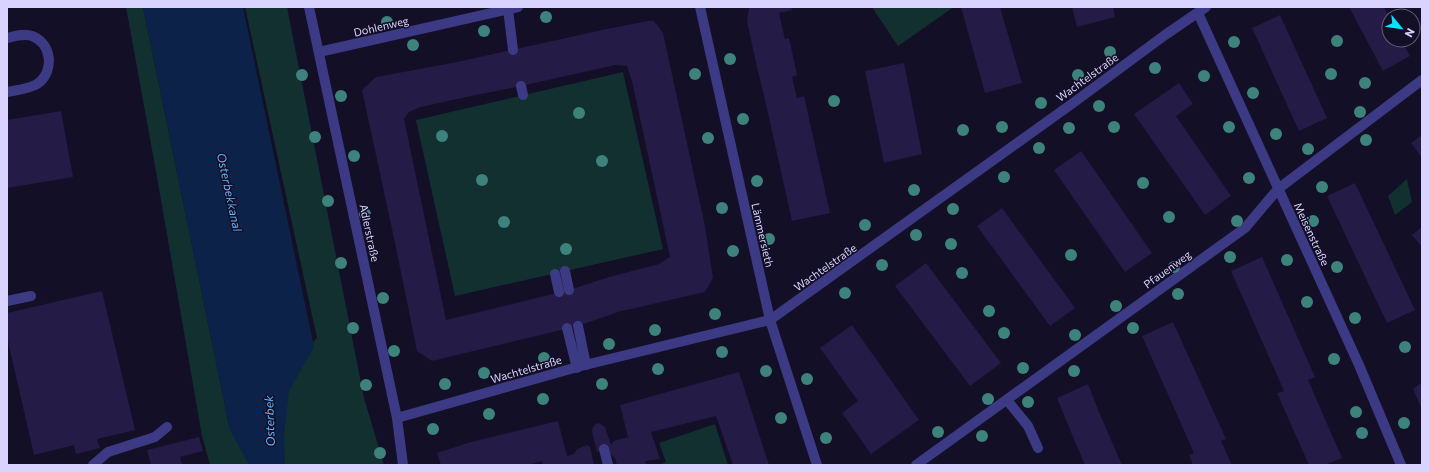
<svg xmlns="http://www.w3.org/2000/svg" width="1429" height="472" font-family="Commissioner,sans-serif">
	<style>
		.green { fill: #12302f }
		.water { fill: #0c2248 }
		.building { fill: #241b47; fill-rule: evenodd }
		.lines { fill: none; stroke-linecap: round; stroke-linejoin: round }
		.service { stroke: #3d3a85; stroke-width: 10 }
		.minor { stroke: #3d3a85; stroke-width: 10 }
		.tree { fill: #3d827b }
		.labels { text-anchor: middle; dominant-baseline: central; stroke-width: 3; stroke-linejoin: round; paint-order: stroke }
		.street-label { font-size: 11px; fill: #d9d4ff; stroke: #130f26 }
		.water-label { font-size: 12px; font-style: italic; fill: #62b6ff; stroke: #130f26 }
	</style>
	<rect width="100%" height="100%" fill="#130f26"/>
	<path class="green" d="M126,7H143L230,430L317,338L245,7H287L364,398L384,465H210L202,436L157,177Z
		M872,7H954L898,46Z
		M623,72L663,249L455,296L416,120Z
		M1407,179L1412,202L1395,215L1388,196Z
		M715,424L728,465H658L666,462L659,443Z"/>
	<path class="water" d="M143,7H243L314,347L289,391L284,435L285,465H249L230,430Z"/>
	<path class="building" d="M753,7H791L792,10L779,13L785,39L789,38L797,75L792,77L797,98L804,96L830,213L792,221L766,104L756,63L747,21L749,8Z
		M961,7H1000L1022,83L985,93Z
		M1072,7H1113L1115,17L1077,27Z
		M1349,7H1384L1389,17V40H1401L1410,56L1383,71Z
		M1280,15L1327,118L1299,131L1252,28Z
		M648,21H654L663,33L705,226L713,278L705,292L618,312L578,326L432,361L417,351L395,243L362,90L376,77L457,62L607,29ZM615,65L627,66L632,81L670,257L659,264L609,277L569,290L446,320L404,119L409,112L421,107L466,97L521,86Z
		M904,63L922,154L884,163L865,71Z
		M1179,83L1193,104L1176,116L1231,196L1205,215L1134,114Z
		M61,111L73,177L7,188V120Z
		M1422,135V158L1411,143Z
		M1081,151L1152,253L1125,272L1054,170Z
		M1355,183L1415,310L1387,323L1327,196Z
		M1002,208L1075,308L1050,326L977,226Z
		M1422,227V247L1412,235Z
		M1262,257L1315,377L1308,380L1342,458L1325,465H1309L1277,393L1284,391L1231,271Z
		M926,263L1001,363L970,386L895,286Z
		M102,291L135,430L97,439L100,448L76,454L74,445L34,455L7,337V313Z
		M1173,322L1226,439L1221,441L1232,465H1193L1189,455L1194,453L1142,336Z
		M852,325L919,420L871,454L842,413L858,401L820,348Z
		M739,372L769,465H733L716,416L651,432L660,459L645,461L646,465H617L615,458L604,449L597,452L592,432L593,427L595,424L599,423L605,427L611,445L614,441L628,437L620,405Z
		M1422,382V410L1413,389Z
		M1088,384L1099,412L1122,465H1085L1078,449L1057,398Z
		M558,421L567,456L574,454L577,449L587,445L590,447L594,465H543L542,461L528,465H441L437,453L471,442Z
		M199,437L203,451L180,457L182,464L179,465H151L147,450Z"/>
	<g class="lines">
		<path class="service" d="M508,9L513,50
			M7,38C15,36 24,33 32,36C52,43 55,72 37,84C29,89 17,90 7,92
			M521,86L523,95
			M565,271L569,290
			M555,274L559,292
			M7,301L31,296
			M578,326L586,365
			M567,328L577,368
			M1007,400L1028,426L1038,448
			M604,449L608,465
			M93,465L108,452L155,437L167,427"/>
		<path class="minor" d="M309,7L397,418L403,465
			M700,7L770,320L817,465
			M1198,13L1359,365L1401,465
			M319,52L518,7
			M397,418L581,366L770,320L1073,103L1165,35L1206,7
			M916,465L1245,228L1278,189L1422,80"/>
	</g>
	<g class="tree">
		<circle cx="546" cy="17" r="6"/>
		<circle cx="387" cy="22" r="6"/>
		<circle cx="484" cy="31" r="6"/>
		<circle cx="1337" cy="41" r="6"/>
		<circle cx="1234" cy="42" r="6"/>
		<circle cx="413" cy="45" r="6"/>
		<circle cx="1110" cy="52" r="6"/>
		<circle cx="730" cy="59" r="6"/>
		<circle cx="1155" cy="68" r="6"/>
		<circle cx="695" cy="74" r="6"/>
		<circle cx="1331" cy="74" r="6"/>
		<circle cx="302" cy="75" r="6"/>
		<circle cx="1078" cy="75" r="6"/>
		<circle cx="1204" cy="76" r="6"/>
		<circle cx="1365" cy="83" r="6"/>
		<circle cx="1253" cy="93" r="6"/>
		<circle cx="341" cy="96" r="6"/>
		<circle cx="834" cy="101" r="6"/>
		<circle cx="1041" cy="103" r="6"/>
		<circle cx="1099" cy="106" r="6"/>
		<circle cx="1360" cy="112" r="6"/>
		<circle cx="579" cy="113" r="6"/>
		<circle cx="743" cy="119" r="6"/>
		<circle cx="1002" cy="127" r="6"/>
		<circle cx="1114" cy="127" r="6"/>
		<circle cx="1229" cy="127" r="6"/>
		<circle cx="1069" cy="128" r="6"/>
		<circle cx="963" cy="130" r="6"/>
		<circle cx="1276" cy="134" r="6"/>
		<circle cx="442" cy="136" r="6"/>
		<circle cx="315" cy="137" r="6"/>
		<circle cx="708" cy="138" r="6"/>
		<circle cx="1366" cy="140" r="6"/>
		<circle cx="1039" cy="148" r="6"/>
		<circle cx="1308" cy="149" r="6"/>
		<circle cx="354" cy="156" r="6"/>
		<circle cx="602" cy="161" r="6"/>
		<circle cx="1004" cy="177" r="6"/>
		<circle cx="1249" cy="178" r="6"/>
		<circle cx="482" cy="180" r="6"/>
		<circle cx="757" cy="181" r="6"/>
		<circle cx="1143" cy="183" r="6"/>
		<circle cx="1322" cy="187" r="6"/>
		<circle cx="914" cy="190" r="6"/>
		<circle cx="328" cy="201" r="6"/>
		<circle cx="722" cy="208" r="6"/>
		<circle cx="953" cy="209" r="6"/>
		<circle cx="365" cy="214" r="6"/>
		<circle cx="1169" cy="217" r="6"/>
		<circle cx="1237" cy="221" r="6"/>
		<circle cx="1313" cy="221" r="6"/>
		<circle cx="504" cy="222" r="6"/>
		<circle cx="865" cy="225" r="6"/>
		<circle cx="916" cy="235" r="6"/>
		<circle cx="769" cy="239" r="6"/>
		<circle cx="951" cy="244" r="6"/>
		<circle cx="566" cy="249" r="6"/>
		<circle cx="733" cy="251" r="6"/>
		<circle cx="1071" cy="255" r="6"/>
		<circle cx="1230" cy="257" r="6"/>
		<circle cx="1287" cy="260" r="6"/>
		<circle cx="341" cy="263" r="6"/>
		<circle cx="882" cy="265" r="6"/>
		<circle cx="1174" cy="267" r="6"/>
		<circle cx="1337" cy="267" r="6"/>
		<circle cx="962" cy="273" r="6"/>
		<circle cx="845" cy="293" r="6"/>
		<circle cx="1178" cy="294" r="6"/>
		<circle cx="383" cy="298" r="6"/>
		<circle cx="1307" cy="302" r="6"/>
		<circle cx="1116" cy="306" r="6"/>
		<circle cx="989" cy="311" r="6"/>
		<circle cx="715" cy="314" r="6"/>
		<circle cx="1355" cy="318" r="6"/>
		<circle cx="353" cy="328" r="6"/>
		<circle cx="1133" cy="328" r="6"/>
		<circle cx="655" cy="330" r="6"/>
		<circle cx="1004" cy="333" r="6"/>
		<circle cx="1075" cy="335" r="6"/>
		<circle cx="609" cy="344" r="6"/>
		<circle cx="1405" cy="347" r="6"/>
		<circle cx="394" cy="351" r="6"/>
		<circle cx="722" cy="352" r="6"/>
		<circle cx="544" cy="358" r="6"/>
		<circle cx="1334" cy="359" r="6"/>
		<circle cx="1023" cy="368" r="6"/>
		<circle cx="658" cy="369" r="6"/>
		<circle cx="766" cy="371" r="6"/>
		<circle cx="1074" cy="371" r="6"/>
		<circle cx="484" cy="373" r="6"/>
		<circle cx="807" cy="379" r="6"/>
		<circle cx="445" cy="384" r="6"/>
		<circle cx="602" cy="384" r="6"/>
		<circle cx="366" cy="385" r="6"/>
		<circle cx="543" cy="399" r="6"/>
		<circle cx="988" cy="399" r="6"/>
		<circle cx="1028" cy="402" r="6"/>
		<circle cx="1356" cy="412" r="6"/>
		<circle cx="489" cy="414" r="6"/>
		<circle cx="781" cy="418" r="6"/>
		<circle cx="1404" cy="423" r="6"/>
		<circle cx="433" cy="429" r="6"/>
		<circle cx="938" cy="432" r="6"/>
		<circle cx="1362" cy="433" r="6"/>
		<circle cx="982" cy="436" r="6"/>
		<circle cx="826" cy="438" r="6"/>
		<circle cx="380" cy="453" r="6"/>
	</g>
	<g class="labels">
		<g class="street-label">
			<text transform="translate(381 26) rotate(-13)">Dohlenweg</text>
			<text transform="translate(1087 77) rotate(-36)">Wachtelstraße</text>
			<text transform="translate(370 233) rotate(78)">Adlerstraße</text>
			<text transform="translate(1312 234) rotate(65)">Meisenstraße</text>
			<text transform="translate(763 235) rotate(77)">Lämmersieth</text>
			<text transform="translate(825 267) rotate(-35)">Wachtelstraße</text>
			<text transform="translate(1167 269) rotate(-36)">Pfauenweg</text>
			<text transform="translate(526 369) rotate(-16)">Wachtelstraße</text>
		</g>
		<g class="water-label">
			<text transform="translate(230 192) rotate(78)">Osterbekkanal</text>
			<text transform="translate(269 421) rotate(-92)">Osterbek</text>
		</g>
	</g>
	<rect width="1429" height="472" fill="none" stroke="#d9d4ff" stroke-width="16"/>
	<g transform="translate(1401 28) rotate(119)"><circle r="19" fill="#130f26" stroke="#625e7d"/>
	<path d="M0-3L7 15L0 10L-7 15Z" fill="#00e5ff"/>
	<text y="-6" font-size="11" font-weight="bold" text-anchor="middle" fill="#d9d4ff">N</text>
	</g>
</svg>
